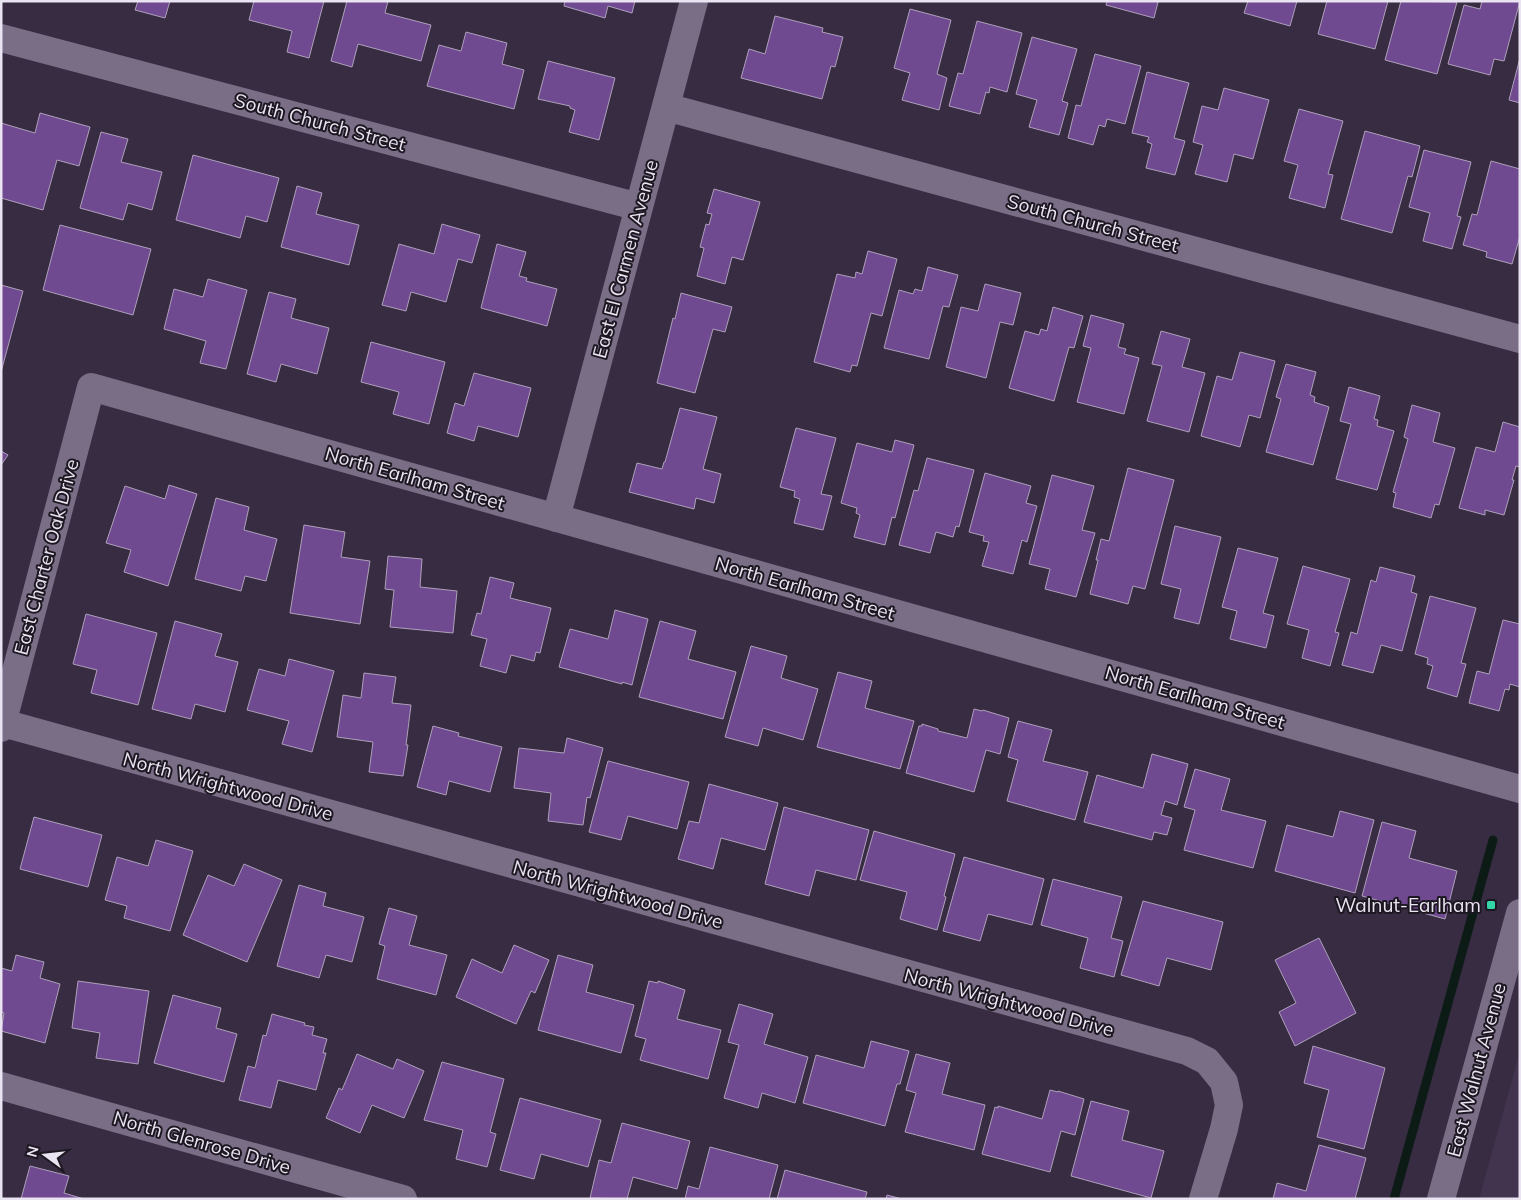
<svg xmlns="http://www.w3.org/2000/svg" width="1521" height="1200" font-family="Mulish,sans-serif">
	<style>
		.built { fill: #42344f }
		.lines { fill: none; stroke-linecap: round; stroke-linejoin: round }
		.stream { stroke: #0d1b16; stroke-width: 9 }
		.building { fill: #704a90; stroke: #aea0bb }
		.minor { stroke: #7a6e87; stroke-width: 28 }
		.poi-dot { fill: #33d4a8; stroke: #1c1721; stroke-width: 2 }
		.labels { text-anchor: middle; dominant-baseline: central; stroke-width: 4; stroke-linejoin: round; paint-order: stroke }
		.street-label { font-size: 19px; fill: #eae3f1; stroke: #1c1721 }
		.poi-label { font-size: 19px; fill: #eae3f1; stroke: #1c1721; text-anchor: end }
	</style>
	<rect width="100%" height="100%" fill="#372c42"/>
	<path class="built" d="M1520,1051V1199H1479Z"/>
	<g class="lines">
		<path class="stream" d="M1394,1199L1493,840"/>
	</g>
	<path class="building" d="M138,1H170L165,18L135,10Z
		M254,1H324L309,58L287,52L292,31L249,20Z
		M347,1H388L385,13L431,25L421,61L358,44L352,67L331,61Z
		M565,1H635L632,13L608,6L605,18L564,6Z
		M1107,1H1160L1158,2L1154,18L1106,5Z
		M1248,1H1297L1290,26L1244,13Z
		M1327,1H1388L1375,49L1318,34Z
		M1401,1L1457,2L1437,74L1385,60Z
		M1482,1H1520L1504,61L1494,59L1490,75L1448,64L1464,5L1480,9Z
		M910,9L951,20L937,74L947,78L939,110L902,100L910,73L894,68Z
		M775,16L823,28L822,32L843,37L835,67L831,66L822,99L741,78L749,49L765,54Z
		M977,21L1022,33L1007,92L990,87L989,93L986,92L980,114L949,106L958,73L963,74Z
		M466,32L507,43L502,64L524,70L514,109L427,86L439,45L461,51Z
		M1032,37L1077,49L1062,101L1068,103L1059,135L1029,127L1037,100L1016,94Z
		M1095,54L1141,66L1125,124L1107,119L1105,127L1099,125L1093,145L1068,138L1076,105L1081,106Z
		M1520,58V103L1509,100Z
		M548,61L615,78L599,140L569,132L575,110L570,108V106L538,99Z
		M1147,72L1189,83L1174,138L1185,141L1175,175L1146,168L1152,144L1147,142L1149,137L1132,133Z
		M1224,88L1269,100L1253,159L1234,154L1227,182L1195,174L1203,145L1193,142L1202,106L1218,110Z
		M1299,109L1343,121L1328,174L1333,175L1325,208L1289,198L1298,165L1284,161Z
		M40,113L90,127L79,166L57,160L43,210L1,198V123L35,133Z
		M1365,131L1420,146L1412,177L1408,176L1392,233L1341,219Z
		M101,132L128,139L121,162L162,172L152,210L128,203L123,220L80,208Z
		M1424,150L1471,162L1457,216L1461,217L1452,249L1423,241L1430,213L1409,207Z
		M193,155L279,178L267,222L246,216L240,238L176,220Z
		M1491,161L1520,169V236L1512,264L1486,257L1487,252L1463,245L1472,214L1477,215Z
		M297,186L322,193L316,214L359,225L349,265L281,247Z
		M714,189L760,202L743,260L732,257L725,284L697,276L704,248L700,247L706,224L709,225L712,214L707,213Z
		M442,224L480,235L472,263L458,259L446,302L411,292L406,311L382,305L399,244L434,254Z
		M60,225L151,249L133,315L43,290Z
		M497,244L526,252L519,276L527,278L526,281L557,289L547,326L481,308Z
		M868,251L897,259L882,316L871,313L857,366L852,365L850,372L814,362L837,274L855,278L856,272L862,274Z
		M928,267L958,275L949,307L943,306L929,359L884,348L899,290L913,294L915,289L922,291Z
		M208,279L247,290L226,369L200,363L206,341L164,329L174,289L203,297Z
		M985,284L1021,293L1013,325L1000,322L986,378L946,367L961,307L978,311Z
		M1,285L23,291L1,372Z
		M269,292L296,299L291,318L329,328L317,374L281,364L276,382L247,374Z
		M681,293L732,307L725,332L713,329L695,393L657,383L673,318L675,319Z
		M1053,307L1083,316L1074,348L1069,347L1054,401L1009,388L1025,331L1039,335L1041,329L1047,331Z
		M1091,315L1124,324L1118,347L1126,349L1124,354L1139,358L1124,414L1077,402L1091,348L1083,346Z
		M1161,331L1190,339L1182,367L1205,373L1189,432L1147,421L1162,366L1152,364Z
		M371,342L445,362L429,424L393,414L399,392L361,382Z
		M1240,352L1275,361L1260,418L1249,415L1240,447L1201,436L1217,376L1232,380Z
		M1286,364L1316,372L1310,395L1315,397L1314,402L1329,407L1313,465L1266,452L1281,399L1276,397Z
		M474,373L531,388L518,437L478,426L474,441L447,433L455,403L464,406Z
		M1349,387L1380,396L1374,419L1378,420L1377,426L1394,431L1377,490L1336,479L1351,424L1340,421Z
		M1412,405L1440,413L1433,442L1455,448L1439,505L1435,504L1431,518L1393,507L1396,493L1393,492L1408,439L1404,437Z
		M680,408L717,417L703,469L721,474L714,503L696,498L694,509L629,492L637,463L662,469L664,462H665Z
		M1503,422L1520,427V467L1516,466L1512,480H1514L1504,515L1485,510V515L1459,508L1476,447L1495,452Z
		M796,428L836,438L821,494L832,496L823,530L794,523L800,499L794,497L795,491L780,487Z
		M895,440L914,445L895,518L892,517L885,545L854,537L860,515L856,513L857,508L841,503L857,443L892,452Z
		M1,451L8,455L1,465Z
		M927,458L974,470L959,527L956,526L953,537L936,532L930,553L899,545L914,490L918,491Z
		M1128,468L1174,480L1145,589L1133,586L1128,604L1090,594L1098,560H1096L1101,539L1109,541Z
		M985,473L1031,486L1026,503L1037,506L1027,542L1022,540L1013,574L982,566L989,542L983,541L984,536L969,532Z
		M1052,475L1094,486L1082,530L1095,533L1076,597L1045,589L1050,569L1029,564Z
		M169,485L197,494L168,586L124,572L131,550L106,543L125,486L165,499Z
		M216,498L249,507L244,530L277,539L266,581L245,576L241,591L195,579Z
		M304,525L345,532L341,557L370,561L360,624L290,613Z
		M1175,526L1221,537L1199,624L1174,618L1181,589L1161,584Z
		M1238,548L1278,558L1263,613L1274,616L1266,648L1230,639L1237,611L1222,607Z
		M388,556L422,559L420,587L457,591L453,633L390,627L394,590L385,589Z
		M1303,566L1350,579L1335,632L1339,633L1330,666L1302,658L1309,630L1287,624Z
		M1380,567L1415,576L1411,592L1417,594L1402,651L1381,645L1373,673L1342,665L1351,632L1357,634L1371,580L1376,582Z
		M490,577L514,583L510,598L551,608L540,653L536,652L534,661L511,655L506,673L480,666L487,639L471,635L477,613L481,614Z
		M1430,596L1476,608L1461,663L1466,664L1457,697L1427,688L1433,666L1427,664L1428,658L1415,654Z
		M615,610L648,619L632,685L622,682V684L559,667L570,629L608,639Z
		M86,614L157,633L138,705L91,693L97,670L73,664Z
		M1503,620L1520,624V687L1510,684L1509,690L1505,689L1499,711L1469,703L1477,671L1489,674Z
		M175,621L222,634L215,656L238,662L225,712L195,704L191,719L152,709Z
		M660,621L696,631L688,659L736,672L723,719L639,697Z
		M751,646L787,656L781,678L818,689L803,740L763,728L758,746L725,737Z
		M289,659L334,671L312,752L282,744L289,721L247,710L259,669L285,676Z
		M838,672L872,681L865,708L914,721L900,769L817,747Z
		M364,673L396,677L392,703L411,705L406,745H408L403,776L369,772L373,742L337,737L343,695L361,698Z
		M974,709L982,711L983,710L1009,718L1000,754L986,750L974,792L906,773L919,726H922V724L938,729V731L967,738Z
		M1018,721L1052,730L1043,761L1088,772L1075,820L1007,801L1018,760L1008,757Z
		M433,726L459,733L458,736L502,747L490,792L449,781L446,795L417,787Z
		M567,738L603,748L590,798L587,797L583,825L548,821L551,793L514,788L519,748L564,753Z
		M1152,754L1188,764L1177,805L1165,801L1161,815L1172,818L1167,835L1154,832L1152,840L1084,822L1097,775L1143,788Z
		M608,761L689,782L677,829L628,816L621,840L589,832Z
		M1195,769L1230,779L1221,810L1266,821L1253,868L1184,850L1195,810L1184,807Z
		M709,784L778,803L765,850L721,838L713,869L678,859L689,821L699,823Z
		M784,807L869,830L856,880L816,870L809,896L765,884Z
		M1340,811L1374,820L1355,893L1275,871L1287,825L1333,837Z
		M34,817L102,835L88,887L20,869Z
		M1382,822L1416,831L1409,858L1457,871L1445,919L1362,896Z
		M874,831L955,854L944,896L946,897L937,930L900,919L907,892L860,880Z
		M156,840L193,851L170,931L124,918L127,906L105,900L117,857L148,866Z
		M964,857L1044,879L1032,925L988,914L980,941L943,931Z
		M244,864L282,880L247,962L183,935L208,875L234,886Z
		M1053,879L1122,897L1111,938L1123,941L1114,977L1080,968L1088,938L1041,925Z
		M299,885L326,893L323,906L364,917L352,962L326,955L319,978L277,966Z
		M1143,901L1223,922L1211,970L1167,958L1159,986L1121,975Z
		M389,908L417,916L409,945L447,955L436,995L377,979L385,946L379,944Z
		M1319,938L1356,1013L1295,1046L1279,1012L1296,1003L1275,960Z
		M514,945L549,960L535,993L531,991L516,1024L456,997L472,959L502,973Z
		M16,955L44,962L40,978L60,984L45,1043L1,1031L4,1013L1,1012V968L12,971Z
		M558,955L593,965L586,992L634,1005L621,1053L538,1030Z
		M78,981L149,991L138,1064L96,1058L100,1033L72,1028Z
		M649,981L658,983V981L685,990L677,1019L721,1030L708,1079L640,1060L646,1039L635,1036Z
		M173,995L221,1008L216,1028L237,1034L224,1082L154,1063Z
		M739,1004L773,1014L764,1044L808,1057L795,1103L762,1093L758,1108L724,1098L739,1045L728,1042Z
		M272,1014L305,1023L304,1025L314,1027L312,1035L327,1039L323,1053H326L316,1090L278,1080L271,1108L239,1100L248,1066L255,1068L263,1035L266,1036Z
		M871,1041L909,1051L900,1084H897L885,1126L803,1103L816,1055L864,1068Z
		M1313,1046L1385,1068L1364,1149L1317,1137L1329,1090L1304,1083Z
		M357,1054L393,1069L397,1059L424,1071L404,1118L372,1105L360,1133L326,1118L339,1088L342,1090Z
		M916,1054L950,1063L942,1094L985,1105L974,1150L905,1132L916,1093L906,1090Z
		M442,1062L504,1079L490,1132L496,1134L487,1167L456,1159L463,1130L424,1120Z
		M1050,1090L1058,1092V1091L1084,1099L1075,1135L1061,1131L1050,1172L982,1154L995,1107L998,1108V1106L1042,1119Z
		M520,1098L601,1120L588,1167L541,1154L534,1179L500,1170Z
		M1091,1101L1129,1111L1122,1140L1164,1151L1151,1198L1071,1176Z
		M622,1123L690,1141L677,1189L633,1177L627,1199L590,1198L599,1160L611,1163Z
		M1319,1145L1366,1158L1355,1199H1273L1277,1183L1306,1191Z
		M710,1147L778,1165L769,1199H685L688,1186L699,1189Z
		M30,1166L69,1176L64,1193L84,1199H21Z
		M785,1170L867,1192L865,1199H777Z
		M887,1195L902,1199H886Z"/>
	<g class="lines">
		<path class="minor" d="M1,38L639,207
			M666,107L1520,339
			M556,518L694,1
			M3,723L1187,1051L1207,1061L1224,1082L1229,1105L1224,1129L1203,1199
			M1,728L91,387L1520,789
			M1,1086L403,1199
			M1441,1199L1520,913"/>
	</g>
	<rect class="poi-dot" x="1486" y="900" width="10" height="10" rx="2.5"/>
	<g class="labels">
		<g class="street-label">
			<text transform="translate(320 122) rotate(15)">South Church Street</text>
			<text transform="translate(1093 223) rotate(15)">South Church Street</text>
			<text transform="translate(625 259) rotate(-75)">East El Carmen Avenue</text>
			<text transform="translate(415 478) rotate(16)">North Earlham Street</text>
			<text transform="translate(46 557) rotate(-75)">East Charter Oak Drive</text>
			<text transform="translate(805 588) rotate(16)">North Earlham Street</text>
			<text transform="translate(1195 697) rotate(16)">North Earlham Street</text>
			<text transform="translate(228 786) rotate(15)">North Wrightwood Drive</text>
			<text transform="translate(618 894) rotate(15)">North Wrightwood Drive</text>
			<text transform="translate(1009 1002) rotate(15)">North Wrightwood Drive</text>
			<text transform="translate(1476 1070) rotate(-75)">East Walnut Avenue</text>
			<text transform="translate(202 1142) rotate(16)">North Glenrose Drive</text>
		</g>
		<g class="poi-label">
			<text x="1481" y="905">Walnut-Earlham</text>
		</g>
	</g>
	<rect width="1521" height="1200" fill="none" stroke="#eae3f1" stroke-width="5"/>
	<g transform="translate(45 1155) rotate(285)" stroke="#1c1721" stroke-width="4" paint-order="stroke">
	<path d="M0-4L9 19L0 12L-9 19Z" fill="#eae3f1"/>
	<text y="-8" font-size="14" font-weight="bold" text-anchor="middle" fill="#eae3f1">N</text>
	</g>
</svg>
